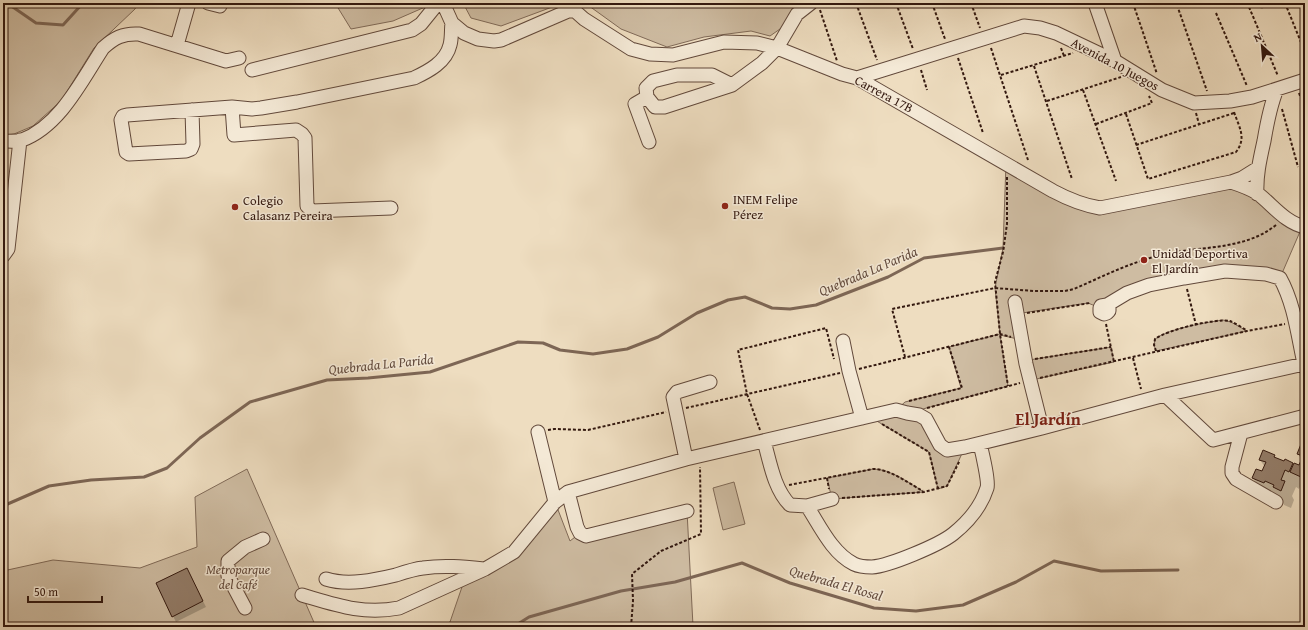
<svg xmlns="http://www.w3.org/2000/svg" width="1308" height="630" font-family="'Gentium Book Plus',serif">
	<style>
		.green { fill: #cebca2; stroke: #806a58 }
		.shadow { fill: #0003 }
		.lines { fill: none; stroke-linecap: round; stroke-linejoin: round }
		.stream { stroke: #7d6655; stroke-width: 3 }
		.building { fill: #947e6b; stroke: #33180f }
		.minor-casing { stroke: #62493b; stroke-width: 15 }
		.path { stroke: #33180f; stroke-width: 2; stroke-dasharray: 3 2; stroke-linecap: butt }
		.minor { stroke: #f4e9d6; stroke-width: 13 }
		.poi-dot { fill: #8f2418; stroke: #f4e9d6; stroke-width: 1.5 }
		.labels { text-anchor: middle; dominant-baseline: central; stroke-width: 3; stroke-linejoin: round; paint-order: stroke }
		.street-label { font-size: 13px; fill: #33180f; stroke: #f4e9d6 }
		.poi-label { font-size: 13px; fill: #33180f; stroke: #f4e9d6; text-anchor: start }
		.park-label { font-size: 13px; font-style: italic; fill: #62493b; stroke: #f4e9d6 }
		.water-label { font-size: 14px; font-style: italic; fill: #644c3e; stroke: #f4e9d6 }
		.district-label { font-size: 17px; font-weight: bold; fill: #7a1f14; stroke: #f4e9d6 }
	</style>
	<rect width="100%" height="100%" fill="#eeddc0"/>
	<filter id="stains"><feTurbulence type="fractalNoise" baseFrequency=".005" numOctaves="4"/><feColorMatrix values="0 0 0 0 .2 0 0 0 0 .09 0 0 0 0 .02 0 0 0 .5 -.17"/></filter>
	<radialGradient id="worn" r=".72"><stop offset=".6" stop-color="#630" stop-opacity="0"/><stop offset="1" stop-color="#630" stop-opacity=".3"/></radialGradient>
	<path class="green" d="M3,3H138L135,9L94,48L61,101L33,126L14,134L3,135Z
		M335,3H432V4L393,21L351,29Z
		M463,3H563L501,26L471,18Z
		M585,3H817L770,36L751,31L704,37L667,47L621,29Z
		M1240,3H1278L1262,8Z
		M1006,163L1085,206L1231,182L1302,227L1280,278L1266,274L1184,278L1100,308L1088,303L1022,313V340L1000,335L1008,386L908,413L919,415L940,445L965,447L947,486L938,489L929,452L870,417L896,410L905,402L961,388L949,347L1000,334L995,288L1003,248Z
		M1223,320L1231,322L1247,331L1156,351L1154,345L1155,339C1170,328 1204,323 1223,320Z
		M1111,347L1114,362L1032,380L1029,360Z
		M247,469L316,627H3V571L53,560L140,568L197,547L195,497Z
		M873,469C891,469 909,483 924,492L832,499L827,478Z
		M734,482L745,524L723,530L713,488Z
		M555,502L570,541L580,533L687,511L693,626L644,627H436L450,622L463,584L510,554Z"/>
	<path class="shadow" d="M1305,447V491L1301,490L1300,487L1299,489L1296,487L1292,496L1294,500L1291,508L1284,505L1282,501L1275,498L1263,496L1253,478L1262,473L1265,467L1260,460L1274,456L1276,459L1292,464L1294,466H1300L1302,460L1298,454Z
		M190,575L206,607L176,622L173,616Z"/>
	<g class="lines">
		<path class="stream" d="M7,3L36,23L63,25L83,3
			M3,506L49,486L91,480L144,477L167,468L200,438L250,402L327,380L368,378L430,372L518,342L543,343L560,350L593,354L627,349L658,337L697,313L728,300L745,297L772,308L790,309L816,305L888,277L924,258L1003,248
			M513,627L529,617L621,591L675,582L742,563L790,583L874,608L916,611L963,605L1016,582L1054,561L1101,571L1178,570"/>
	</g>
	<path class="building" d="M1301,444L1305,446V476L1302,475L1301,477L1290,472L1294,463L1299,465L1303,456L1297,454Z
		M1263,450L1275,455L1274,457L1284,461L1285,459L1293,463L1289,472L1285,470L1281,480L1285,481L1281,491L1273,487L1274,485L1265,481L1264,483L1252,478L1256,469L1262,471L1266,462L1259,460Z
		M187,568L203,601L172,617L156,583Z"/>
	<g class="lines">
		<defs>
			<path id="minor" d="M208,3L220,6
				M443,3L452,23L464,33L478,39L494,41L501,40L568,11H575L584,19L631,49L650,54L673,55L724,42L757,43L777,48L842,74L857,78L1053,191C1068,199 1082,205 1100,208L1231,182C1240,185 1249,188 1257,193C1273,205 1284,222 1305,227
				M1096,6L1115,61
				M177,45L189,3
				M252,70L412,30L421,24L438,3
				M857,78L1024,26L1040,28L1056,33L1115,61L1162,90L1194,103L1230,101L1252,97L1305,80
				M732,85L712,75H677L653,81L646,88L647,97L655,107H664L732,85L762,63L777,48L797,14L811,3
				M647,97L635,104L649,142
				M232,107L234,135L296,130L302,134L305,138L307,206L312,211L391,208
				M192,110L193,144L191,149L186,151L129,154L126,152L121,120L123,116L127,115L232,107L252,109L261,108L297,102L414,78C429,71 446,62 450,45C452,38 451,30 452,23
				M3,141C9,141 16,142 22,140C60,126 82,80 103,48C114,38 123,33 139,34L226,61L239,58
				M1231,182L1242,178L1258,168
				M1257,194C1256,176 1260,159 1264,141C1267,123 1270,106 1277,89
				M3,256L8,249L20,140
				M1015,302L1026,364L1042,428
				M1107,305L1109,307V311L1107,313L1104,314L1100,312V308L1101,306L1107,305L1127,293L1149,285L1184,278L1225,271L1266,274L1280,278C1295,305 1298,338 1305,368
				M843,341L849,371L862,418
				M1165,395L1304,364
				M538,432L555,502
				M1241,433L1232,467V473L1236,479L1276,502
				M764,441C770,462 774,489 790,505L807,506L832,499
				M686,459L673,397L677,392L710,382
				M568,492L577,527L580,533L586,536L687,511
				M807,506C820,526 832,553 854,564C858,566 867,567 872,567C889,566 939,545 953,534C968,522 981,507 987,488C989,482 982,452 980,444
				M326,579C348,586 375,580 396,575C405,572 414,569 423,568C444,565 464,567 485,569
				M302,595C336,605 363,615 399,608L485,569L514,552L555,502L568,492L686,459L896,410L907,413L919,415L926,419L940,445L947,450L965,447L1042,428L1165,395L1213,440L1305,416
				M245,608L228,576V561L245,547L263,539"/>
		</defs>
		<use href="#minor" class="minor-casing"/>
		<path class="path" d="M856,3L877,60
			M896,3L913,49
			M932,3L945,39
			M971,3L980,28
			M1133,3L1157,74
			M1285,3L1305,52
			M1177,5L1207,91
			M1249,7L1278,76
			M820,10L837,61
			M1216,13L1247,86
			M991,48L1028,160
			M1061,48L1064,56
			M958,58L983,133
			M1034,66L1072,179
			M921,70L927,90
			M1001,75L1073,53
			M1083,90L1116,181
			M1299,93L1305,109
			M1047,101L1121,77
			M1282,109L1298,167
			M1196,113L1199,124
			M1126,114L1148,179L1236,152C1247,138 1239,127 1234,112
			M1096,124L1152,103L1149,96
			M1136,145L1234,113
			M1007,177V224L1003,252L995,282L1000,334L1008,386
			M1187,289L1196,325
			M1027,313L1090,303
			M1106,324L1114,362
			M1156,351L1154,345L1155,339C1167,330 1215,318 1230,321C1235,323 1241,327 1246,330
			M905,357L892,309L995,288L1034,291H1065L1074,289C1106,275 1137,259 1171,253C1207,246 1246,249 1276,225
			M1133,358L1141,389
			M1035,359L1111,347
			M859,369L1000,334L1011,337
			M1040,378L1247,331L1285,324
			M909,401L962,388L949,347
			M686,408L840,373
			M927,408L1020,383
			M882,424L929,452L938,489
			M548,430L554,429L588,430L666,412
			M760,430L747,394L738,350L826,328L834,359
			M827,478L829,489
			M789,485L873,469C890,469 908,483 923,491
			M842,498L924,492L947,486L960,460
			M631,627L633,601L632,574L661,551L701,534L700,467"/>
		<use href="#minor" class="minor"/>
	</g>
	<g class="poi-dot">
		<circle cx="725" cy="206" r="4"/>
		<circle cx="235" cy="207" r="4"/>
		<circle cx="1144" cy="260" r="4"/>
	</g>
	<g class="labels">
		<g class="street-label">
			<text transform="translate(1115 64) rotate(28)">Avenida 10 Juegos</text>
			<text transform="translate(884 94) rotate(28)">Carrera 17B</text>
		</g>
		<g class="poi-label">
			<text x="733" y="199">INEM Felipe<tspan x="733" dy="15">Pérez</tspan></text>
			<text x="243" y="200">Colegio<tspan x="243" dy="15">Calasanz Pereira</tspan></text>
			<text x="1152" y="253">Unidad Deportiva<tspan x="1152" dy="15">El Jardín</tspan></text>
		</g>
		<g class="park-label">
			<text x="238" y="569">Metroparque<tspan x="238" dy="15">del Café</tspan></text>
		</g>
		<g class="water-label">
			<text transform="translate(868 271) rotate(-23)">Quebrada La Parida</text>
			<text transform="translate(381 364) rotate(-6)">Quebrada La Parida</text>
			<text transform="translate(836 583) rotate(16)">Quebrada El Rosal</text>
		</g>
		<g class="district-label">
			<text x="1048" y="418">El Jardín</text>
		</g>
	</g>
	<rect width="1308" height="630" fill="none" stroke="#eeddc0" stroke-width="16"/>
	<rect x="4" y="4" width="1300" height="622" fill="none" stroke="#33180f" stroke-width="2"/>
	<rect x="8" y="8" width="1292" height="614" fill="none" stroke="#33180f"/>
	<g transform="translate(1262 46) rotate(334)" stroke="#f4e9d6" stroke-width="3" paint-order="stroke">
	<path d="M0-3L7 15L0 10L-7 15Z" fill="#33180f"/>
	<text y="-6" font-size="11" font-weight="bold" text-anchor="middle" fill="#33180f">N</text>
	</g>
	<path d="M28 596v6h74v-6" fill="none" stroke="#33180f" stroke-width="2"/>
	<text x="34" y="596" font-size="12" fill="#33180f" stroke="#f4e9d6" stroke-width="3" paint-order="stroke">50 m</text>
	<rect width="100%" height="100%" filter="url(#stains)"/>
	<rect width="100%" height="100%" fill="url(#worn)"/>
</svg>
